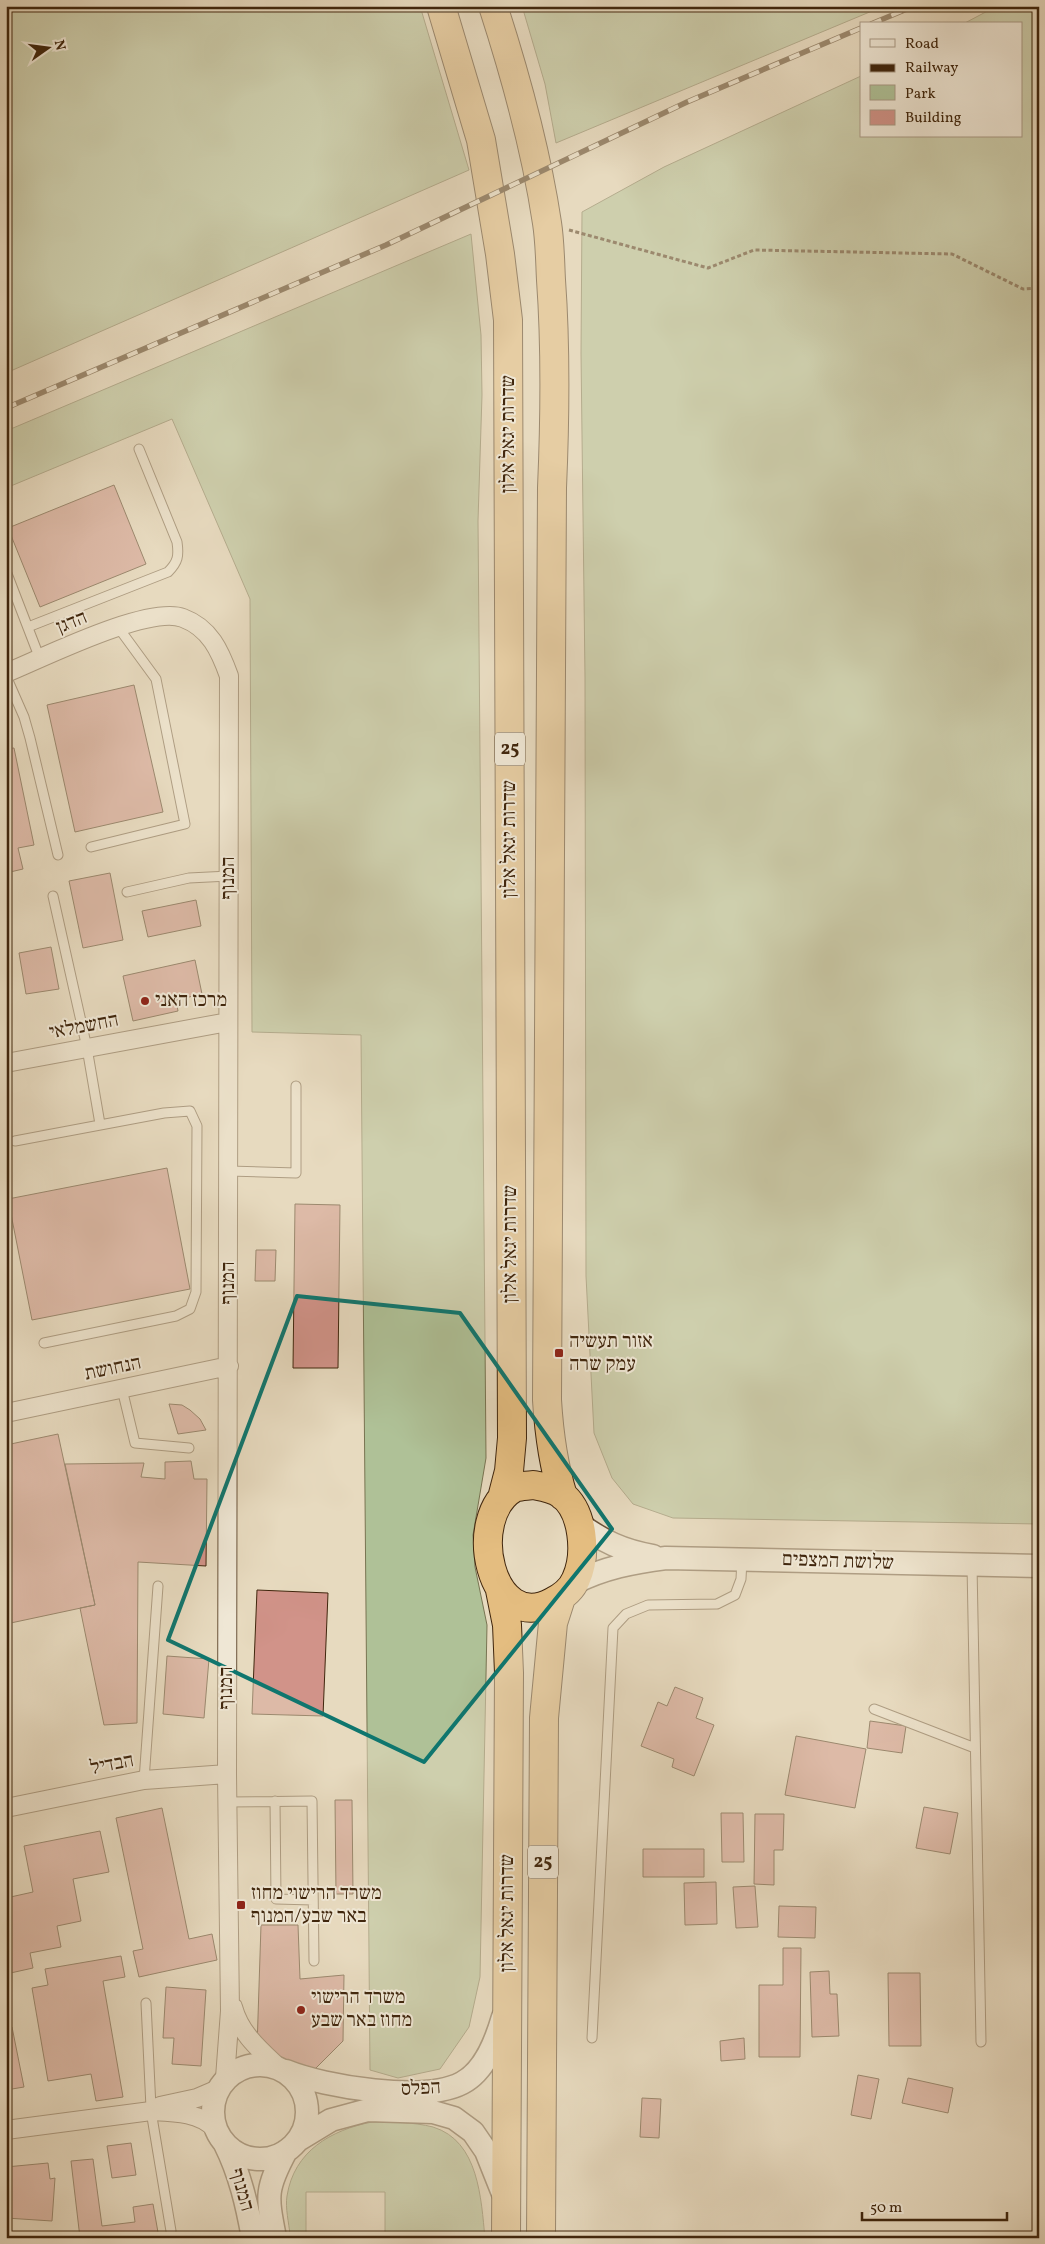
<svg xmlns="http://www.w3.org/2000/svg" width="1045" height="2244" font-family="Vollkorn,'Frank Ruhl Libre',serif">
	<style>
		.green { fill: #afc197; stroke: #787452 }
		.building { fill: #d19389; stroke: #40260d }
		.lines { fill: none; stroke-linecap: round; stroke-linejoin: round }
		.service-casing { stroke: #6a533a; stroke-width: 11 }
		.minor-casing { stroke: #6a533a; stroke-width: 20 }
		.tertiary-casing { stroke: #6a533a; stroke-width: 25 }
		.trunk-casing { stroke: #40260d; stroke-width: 30 }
		.path { stroke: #40260d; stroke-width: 3; stroke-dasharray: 4 2.5; stroke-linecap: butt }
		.service { stroke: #efe7d5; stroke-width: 9 }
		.minor { stroke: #efe7d5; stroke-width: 18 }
		.tertiary { stroke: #efe7d5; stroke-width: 22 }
		.trunk { stroke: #e4bd80; stroke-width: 28 }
		.rail-casing { stroke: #40260d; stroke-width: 5.5 }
		.rail { stroke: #efe7d5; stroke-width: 4; stroke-dasharray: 11; stroke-linecap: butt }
		.marked { fill: none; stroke: #0f766e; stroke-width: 4; stroke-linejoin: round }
		.poi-dot { fill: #8f2418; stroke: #efe7d5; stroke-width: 2 }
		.labels { text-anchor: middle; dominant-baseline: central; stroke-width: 4; stroke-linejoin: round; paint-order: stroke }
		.shield { fill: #efe7d5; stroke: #746049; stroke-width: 1 }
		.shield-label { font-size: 19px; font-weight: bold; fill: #40260d }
		.street-label { font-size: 20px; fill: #40260d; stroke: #efe7d5 }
		.poi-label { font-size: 20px; fill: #40260d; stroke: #efe7d5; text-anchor: start }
	</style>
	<rect width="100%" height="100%" fill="#e7dabf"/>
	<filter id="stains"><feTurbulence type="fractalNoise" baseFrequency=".004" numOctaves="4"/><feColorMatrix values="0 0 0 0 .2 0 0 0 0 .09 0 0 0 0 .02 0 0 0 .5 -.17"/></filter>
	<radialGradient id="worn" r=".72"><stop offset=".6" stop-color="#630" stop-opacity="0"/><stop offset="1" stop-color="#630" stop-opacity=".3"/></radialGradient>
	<path class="green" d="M6,6H420L469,170L6,373Z
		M522,6H884L556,143L545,84Z
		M997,6H1039V1524L673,1518L633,1504L612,1478L594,1433L586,1276L585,677L581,353L582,212L664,167L861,76V136H1021V24H963Z
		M471,234L481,335L482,395L478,521L486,1458L473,1535L475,1567L487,1625L480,1977L469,2027L440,2069L398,2078L370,2070L361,1035L252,1032L250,599L172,419L6,488V431Z
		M372,2122C392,2122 413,2122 433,2127C479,2141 481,2199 485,2238H385V2192H306V2236L290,2235C289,2223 285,2208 287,2196C294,2151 331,2130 372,2122Z"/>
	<path class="building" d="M114,485L146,564L40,607L8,528Z
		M134,685L163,812L75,832L47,705Z
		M14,748L34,845L18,848L23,869L6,873V749Z
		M110,873L123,940L83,948L69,881Z
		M196,900L201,926L148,937L142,911Z
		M51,947L59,989L26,994L19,953Z
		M195,960L202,994L176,1000L178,1011L133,1021L123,976Z
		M167,1168L190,1289L32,1320L8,1199Z
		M295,1204L340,1205L338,1368H293Z
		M256,1250H276L275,1281H255Z
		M169,1404L182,1405L190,1410L200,1419L206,1430L178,1434Z
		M58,1434L95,1605L6,1624V1445Z
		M191,1461L194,1479H207L206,1566L138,1562L137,1723L104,1725L80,1608L95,1605L65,1464L144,1463L141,1477L165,1479V1462Z
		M257,1590L328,1593L323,1716L252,1714Z
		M167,1656L209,1659L204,1718L163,1714Z
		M675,1687L703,1698L696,1718L714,1725L694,1776L672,1767L674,1759L641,1746L658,1702L667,1706Z
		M870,1721L906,1726L902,1753L867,1748Z
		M796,1736L866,1749L855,1808L785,1795Z
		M335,1800H352L353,1894H336Z
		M924,1807L958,1813L950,1854L916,1848Z
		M162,1808L189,1939L212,1934L217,1960L139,1977L133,1951L143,1949L116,1818Z
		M721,1813H743L744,1862H722Z
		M755,1814H784L783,1850H774V1885L754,1884Z
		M100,1831L109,1872L73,1879L81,1921L57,1926L61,1947L30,1953L33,1968L6,1974V1898L33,1892L24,1846Z
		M643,1849H704V1877H643Z
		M716,1882L717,1924L685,1925L684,1883Z
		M755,1886L758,1927L736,1928L733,1887Z
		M779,1906L816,1907L815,1938L778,1937Z
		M261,1925H298L300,1979L344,1975L343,2041L305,2079L257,2048Z
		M783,1948H801L800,2057H759V1985H783Z
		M121,1956L125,1977L103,1981L123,2097L96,2101L91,2074L48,2081L32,1988L48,1985L45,1969Z
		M829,1971L830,1994H837L839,2036L812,2037L810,1972Z
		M888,1973H920L921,2046H889Z
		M166,1987L206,1990L201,2066L172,2064L174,2038H163Z
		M12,2027L24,2087L6,2090V2028Z
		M744,2038L745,2059L721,2061L720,2041Z
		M858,2075L879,2079L871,2119L851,2115Z
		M908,2078L953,2088L948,2113L902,2103Z
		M642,2098L661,2099L659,2138L640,2137Z
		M131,2143L136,2175L112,2178L107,2146Z
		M93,2159L102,2226L135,2222L133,2207L153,2204L159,2238H80L71,2161Z
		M48,2163L50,2179L55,2178L52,2221L6,2218V2167Z"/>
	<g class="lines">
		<defs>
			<path id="service" d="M6,571L40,659
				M28,627L168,572C178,562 179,556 177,542L139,449
				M6,676L24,717L30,738L58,855
				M91,847L185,824L156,679L118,627
				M127,892L189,878L229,876
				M53,896L87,1048L100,1124
				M15,1141L164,1113L190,1111L197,1126L196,1292L190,1309L176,1316L44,1343
				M228,1171L296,1173V1086
				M122,1389L135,1443L189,1448
				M972,1565L981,2042
				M874,1709L975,1748
				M144,1780L158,1586
				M275,1801L276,1899L313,1900
				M228,1802L312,1801L314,1961
				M146,2003L151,2108
				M592,2038L613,1628L626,1614L648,1605L717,1604L735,1595L741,1579L742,1559
				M151,2111L171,2231"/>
			<path id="minor" d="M6,673C43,658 148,605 183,618C210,628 220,651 229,676L227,1774L230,2011L225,2078
				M6,1063L228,1022
				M6,1413L229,1366
				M6,1808L144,1780L227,1774
				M233,2007C240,2033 259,2049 278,2067
				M160,2106L197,2098L218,2089
				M6,2130L151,2111C173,2112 200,2112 215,2129"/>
			<path id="tertiary" d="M578,1523C602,1541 623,1551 653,1556
				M574,1583C603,1568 634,1562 666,1558L1039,1566
				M213 2112a47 47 0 1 1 94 0a47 47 0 1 1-94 0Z
				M286,2071C325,2087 424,2103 462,2083C485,2071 496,2041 503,2017
				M298,2140L331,2120L368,2110L433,2112L454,2118L473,2132L486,2151L504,2196
				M225,2144C240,2174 247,2205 253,2238
				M275,2238C267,2196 265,2190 286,2151"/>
			<path id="trunk" d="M441,6L481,140L500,254L508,320L512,1438L509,1471L502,1498
				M493,6C516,77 536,149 547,223C550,242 550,261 551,280C556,349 555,419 552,488L547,1400C549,1433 553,1464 563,1496
				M533,1485C543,1487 552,1488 561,1494C584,1511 587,1555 576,1579C572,1589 562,1597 552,1602C491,1635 464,1517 514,1488C519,1486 527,1486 533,1485Z
				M500,1590L507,1625L509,1673L506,2238
				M541,2238L544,1718L553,1623L561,1598"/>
		</defs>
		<use href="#service" class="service-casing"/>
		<use href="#minor" class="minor-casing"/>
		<use href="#tertiary" class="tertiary-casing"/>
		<use href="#trunk" class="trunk-casing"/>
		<path class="path" d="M569,230L708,268L754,250L952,254L1023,289L1039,288"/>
		<use href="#service" class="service"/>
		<use href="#minor" class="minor"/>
		<use href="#tertiary" class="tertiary"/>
		<use href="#trunk" class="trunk"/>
		<defs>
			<path id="rail" d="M871,24L914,6
				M6,408L386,245L687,102L861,28"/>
		</defs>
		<use href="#rail" class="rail-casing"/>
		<use href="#rail" class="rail"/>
	</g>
	<path d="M0 0H1045V2244H0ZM297,1296L460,1313L612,1529L424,1762L168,1640Z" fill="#e7dabf" fill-opacity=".55" fill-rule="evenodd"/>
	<path class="marked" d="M297,1296L460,1313L612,1529L424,1762L168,1640Z"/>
	<g class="poi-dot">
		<circle cx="145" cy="1001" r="5"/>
		<rect x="554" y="1348" width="10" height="10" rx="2.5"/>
		<rect x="236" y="1900" width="10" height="10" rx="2.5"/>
		<circle cx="301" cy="2010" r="5"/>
	</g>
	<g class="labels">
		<g class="shield">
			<rect x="495" y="732.5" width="30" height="33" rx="4"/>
			<rect x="528" y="1845.5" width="30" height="33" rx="4"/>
		</g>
		<g class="shield-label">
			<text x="510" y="749">25</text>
			<text x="543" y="1862">25</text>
		</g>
		<g class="street-label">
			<text transform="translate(509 434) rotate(-90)">שדרות יגאל אלון</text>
			<text transform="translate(72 623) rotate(-22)">הדגן</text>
			<text transform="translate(510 839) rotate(-90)">שדרות יגאל אלון</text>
			<text transform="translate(229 878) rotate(-90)">המנוף</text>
			<text transform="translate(84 1027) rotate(-11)">החשמלאי</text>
			<text transform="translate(511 1244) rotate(-90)">שדרות יגאל אלון</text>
			<text transform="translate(229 1283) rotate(-90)">המנוף</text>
			<text transform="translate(113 1369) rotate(-12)">הנחושת</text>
			<text transform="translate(838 1562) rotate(2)">שלושת המצפים</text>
			<text transform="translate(227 1688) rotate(-90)">המנוף</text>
			<text transform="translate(112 1765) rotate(-11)">הבדיל</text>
			<text transform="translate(508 1913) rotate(-90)">שדרות יגאל אלון</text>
			<text transform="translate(421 2089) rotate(-3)">הפלס</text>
			<text transform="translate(241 2190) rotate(74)">המנוף</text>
		</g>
		<g class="poi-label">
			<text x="155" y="1001">מרכז האני</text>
			<text x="569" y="1342">אזור תעשיה<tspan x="569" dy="23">עמק שרה</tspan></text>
			<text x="251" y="1894">משרד הרישוי מחוז<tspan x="251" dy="23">באר שבע/המנוף</tspan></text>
			<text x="311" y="1998">משרד הרישוי<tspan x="311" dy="23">מחוז באר שבע</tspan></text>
		</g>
	</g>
	<rect width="1045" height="2244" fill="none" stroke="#e7dabf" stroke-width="25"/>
	<rect x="8" y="8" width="1030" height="2229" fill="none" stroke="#40260d" stroke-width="2.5"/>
	<rect x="12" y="12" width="1020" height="2219" fill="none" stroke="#40260d"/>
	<rect x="860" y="22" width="162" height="115" fill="#efe7d5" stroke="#a99a85"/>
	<rect x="870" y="39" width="25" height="8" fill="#efe7d5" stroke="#a99a85"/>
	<text x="905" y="48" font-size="15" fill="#40260d">Road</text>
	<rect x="870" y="64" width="25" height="8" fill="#40260d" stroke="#a99a85"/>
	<text x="905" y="72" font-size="15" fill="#40260d">Railway</text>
	<rect x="870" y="85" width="25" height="15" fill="#afc197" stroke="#a99a85"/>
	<text x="905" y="98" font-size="15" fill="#40260d">Park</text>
	<rect x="870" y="110" width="25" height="15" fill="#d19389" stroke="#a99a85"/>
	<text x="905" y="122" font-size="15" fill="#40260d">Building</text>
	<g transform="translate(48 48) rotate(76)" stroke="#efe7d5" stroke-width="4" paint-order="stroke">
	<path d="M0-4L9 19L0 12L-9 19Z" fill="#40260d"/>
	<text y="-8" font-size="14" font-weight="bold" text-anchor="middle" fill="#40260d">N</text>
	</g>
	<path d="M862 2212v8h145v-8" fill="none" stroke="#40260d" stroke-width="2.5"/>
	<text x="870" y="2212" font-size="15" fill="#40260d" stroke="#efe7d5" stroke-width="4" paint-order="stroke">50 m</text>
	<rect width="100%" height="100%" filter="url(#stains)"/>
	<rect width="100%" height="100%" fill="url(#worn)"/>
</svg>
